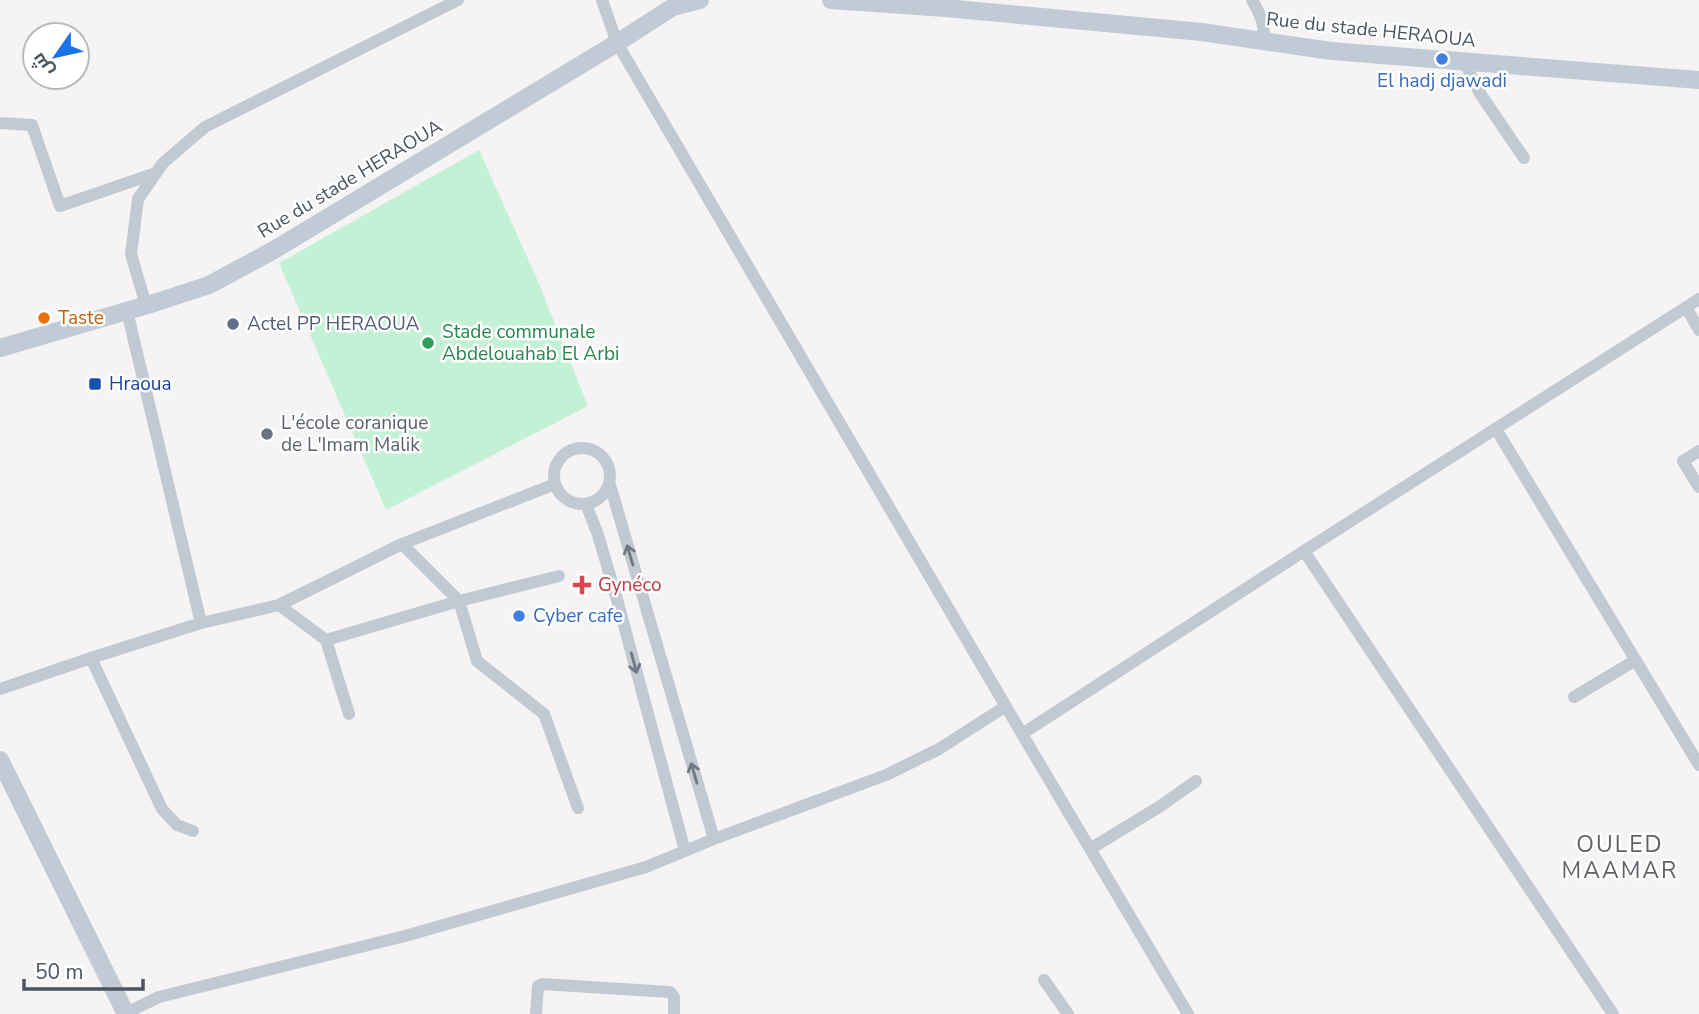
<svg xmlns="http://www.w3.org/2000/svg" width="1699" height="1014" font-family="'Nunito Sans',Cairo,sans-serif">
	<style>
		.green { fill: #c3f1d5 }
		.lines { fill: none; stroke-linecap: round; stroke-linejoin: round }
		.street { stroke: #c1cad2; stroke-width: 12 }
		.secondary { stroke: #c1cbd6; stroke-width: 18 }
		.oneway { stroke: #6e7983 }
		.shop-dot { fill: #3f7fe0; stroke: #fff; stroke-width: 2.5 }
		.food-dot { fill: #e8710a; stroke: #fff; stroke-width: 2.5 }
		.service-dot { fill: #5c6f8a; stroke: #fff; stroke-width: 2.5 }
		.leisure-dot { fill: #2e9e5b; stroke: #fff; stroke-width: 2.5 }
		.transit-dot { fill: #1a4fb4; stroke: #fff; stroke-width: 2.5 }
		.worship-dot { fill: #6b7280; stroke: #fff; stroke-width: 2.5 }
		.health-dot { fill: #e0444e; stroke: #fff; stroke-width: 2.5 }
		.labels { text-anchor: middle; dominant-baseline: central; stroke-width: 5; stroke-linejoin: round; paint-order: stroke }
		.street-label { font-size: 19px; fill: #4a5661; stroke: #fff }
		.shop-label { font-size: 19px; fill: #366cbe; stroke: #fff }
		.food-label { font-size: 19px; fill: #c56008; stroke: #fff; text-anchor: start }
		.service-label { font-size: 19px; fill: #4e5e75; stroke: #fff; text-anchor: start }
		.leisure-label { font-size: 19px; fill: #27864d; stroke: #fff; text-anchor: start }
		.transit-label { font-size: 19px; fill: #164399; stroke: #fff; text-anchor: start }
		.worship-label { font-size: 19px; fill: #5b616d; stroke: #fff; text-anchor: start }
		.health-label { font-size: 19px; fill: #be3a42; stroke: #fff; text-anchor: start }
		.quarter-label { font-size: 23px; letter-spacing: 2px; fill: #5f6368; stroke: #fff }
	</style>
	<rect width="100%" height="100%" fill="#f5f3f3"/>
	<path class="green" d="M479,150L537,279L588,406L386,510L279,263Z"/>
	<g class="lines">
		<path class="street" d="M602,0L617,43L1022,734L1188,1014
			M1252,0C1260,14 1265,24 1264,40
			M1464,61L1479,92L1524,158
			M0,123L32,125L60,206L156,173
			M146,305L131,254L138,199L163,163L205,127L458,0
			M1686,307L1699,330
			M127,311L201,623
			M1496,429L1699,765
			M554 476a28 28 0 1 1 56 0a28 28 0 1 1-56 0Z
			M1699,451L1683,461L1699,487
			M610,485L714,839
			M586,504L598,535L618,603L685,851
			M402,544L555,484
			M1304,551L1613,1014
			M279,605L326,640L459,601L559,576
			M326,640L349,714
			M91,658L162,809L177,825L193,831
			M0,689L91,658L201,623L279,605L402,544L459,601L477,661L544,714L578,808
			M1574,697L1636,660
			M1022,734L1304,551L1699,299
			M1090,849L1159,807L1196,781
			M1044,980L1068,1014
			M124,1014L159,997L405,936L646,867L714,839L886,775L939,749L1006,706
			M536,1014L538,986L542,984L670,992L674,997V1014"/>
		<path class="secondary" d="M831,0L945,8L1202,32L1331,51L1699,80
			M0,348L154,303L209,285L274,250L617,43L673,7L700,0
			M0,760L126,1014"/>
	</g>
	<defs><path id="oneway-shaft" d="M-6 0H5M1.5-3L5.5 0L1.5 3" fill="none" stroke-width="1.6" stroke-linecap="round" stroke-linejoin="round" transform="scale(1.75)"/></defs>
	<g class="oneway">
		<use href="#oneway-shaft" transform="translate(630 555) rotate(-106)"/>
		<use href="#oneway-shaft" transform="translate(634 663) rotate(75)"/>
		<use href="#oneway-shaft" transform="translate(694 773) rotate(-106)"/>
	</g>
	<g class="shop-dot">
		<circle cx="1442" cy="59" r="7"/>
		<circle cx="519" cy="616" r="7"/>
	</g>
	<circle class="food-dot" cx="44" cy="318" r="7"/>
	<circle class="service-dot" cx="233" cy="324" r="7"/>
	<circle class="leisure-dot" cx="428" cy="343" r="7"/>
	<rect class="transit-dot" x="88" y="377" width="14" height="14" rx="3.5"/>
	<circle class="worship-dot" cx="267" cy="434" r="7"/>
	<path class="health-dot" d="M578.5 574.5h7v7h7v7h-7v7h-7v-7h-7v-7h7z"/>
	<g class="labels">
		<g class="street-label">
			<text transform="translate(1371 30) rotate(6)">Rue du stade HERAOUA</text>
			<text transform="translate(350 179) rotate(-31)">Rue du stade HERAOUA</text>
		</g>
		<g class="shop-label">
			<text x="1442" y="81">El hadj djawadi</text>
			<text x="533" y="616" text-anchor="start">Cyber cafe</text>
		</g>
		<g class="food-label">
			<text x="58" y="318">Taste</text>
		</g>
		<g class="service-label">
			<text x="247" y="324">Actel PP HERAOUA</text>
		</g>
		<g class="leisure-label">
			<text x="442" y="332">Stade communale<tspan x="442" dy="22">Abdelouahab El Arbi</tspan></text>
		</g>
		<g class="transit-label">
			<text x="109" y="384">Hraoua</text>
		</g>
		<g class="worship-label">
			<text x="281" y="423">L'école coranique<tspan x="281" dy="22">de L'Imam Malik</tspan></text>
		</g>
		<g class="health-label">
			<text x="598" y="585">Gynéco</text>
		</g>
		<g class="quarter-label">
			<text x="1620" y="844">OULED<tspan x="1620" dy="26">MAAMAR</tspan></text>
		</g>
	</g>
	<g transform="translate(56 56) rotate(236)"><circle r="33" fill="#ffffff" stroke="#b7bbc0" stroke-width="2"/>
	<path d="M0-5L12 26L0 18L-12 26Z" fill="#1a73e8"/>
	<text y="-10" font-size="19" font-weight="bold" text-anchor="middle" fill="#4a5661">ش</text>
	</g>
	<path d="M24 979v10h119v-10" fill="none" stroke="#4a5661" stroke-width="3.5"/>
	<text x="35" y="979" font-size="21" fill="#4a5661" stroke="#ffffff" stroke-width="5" paint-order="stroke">50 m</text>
</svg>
